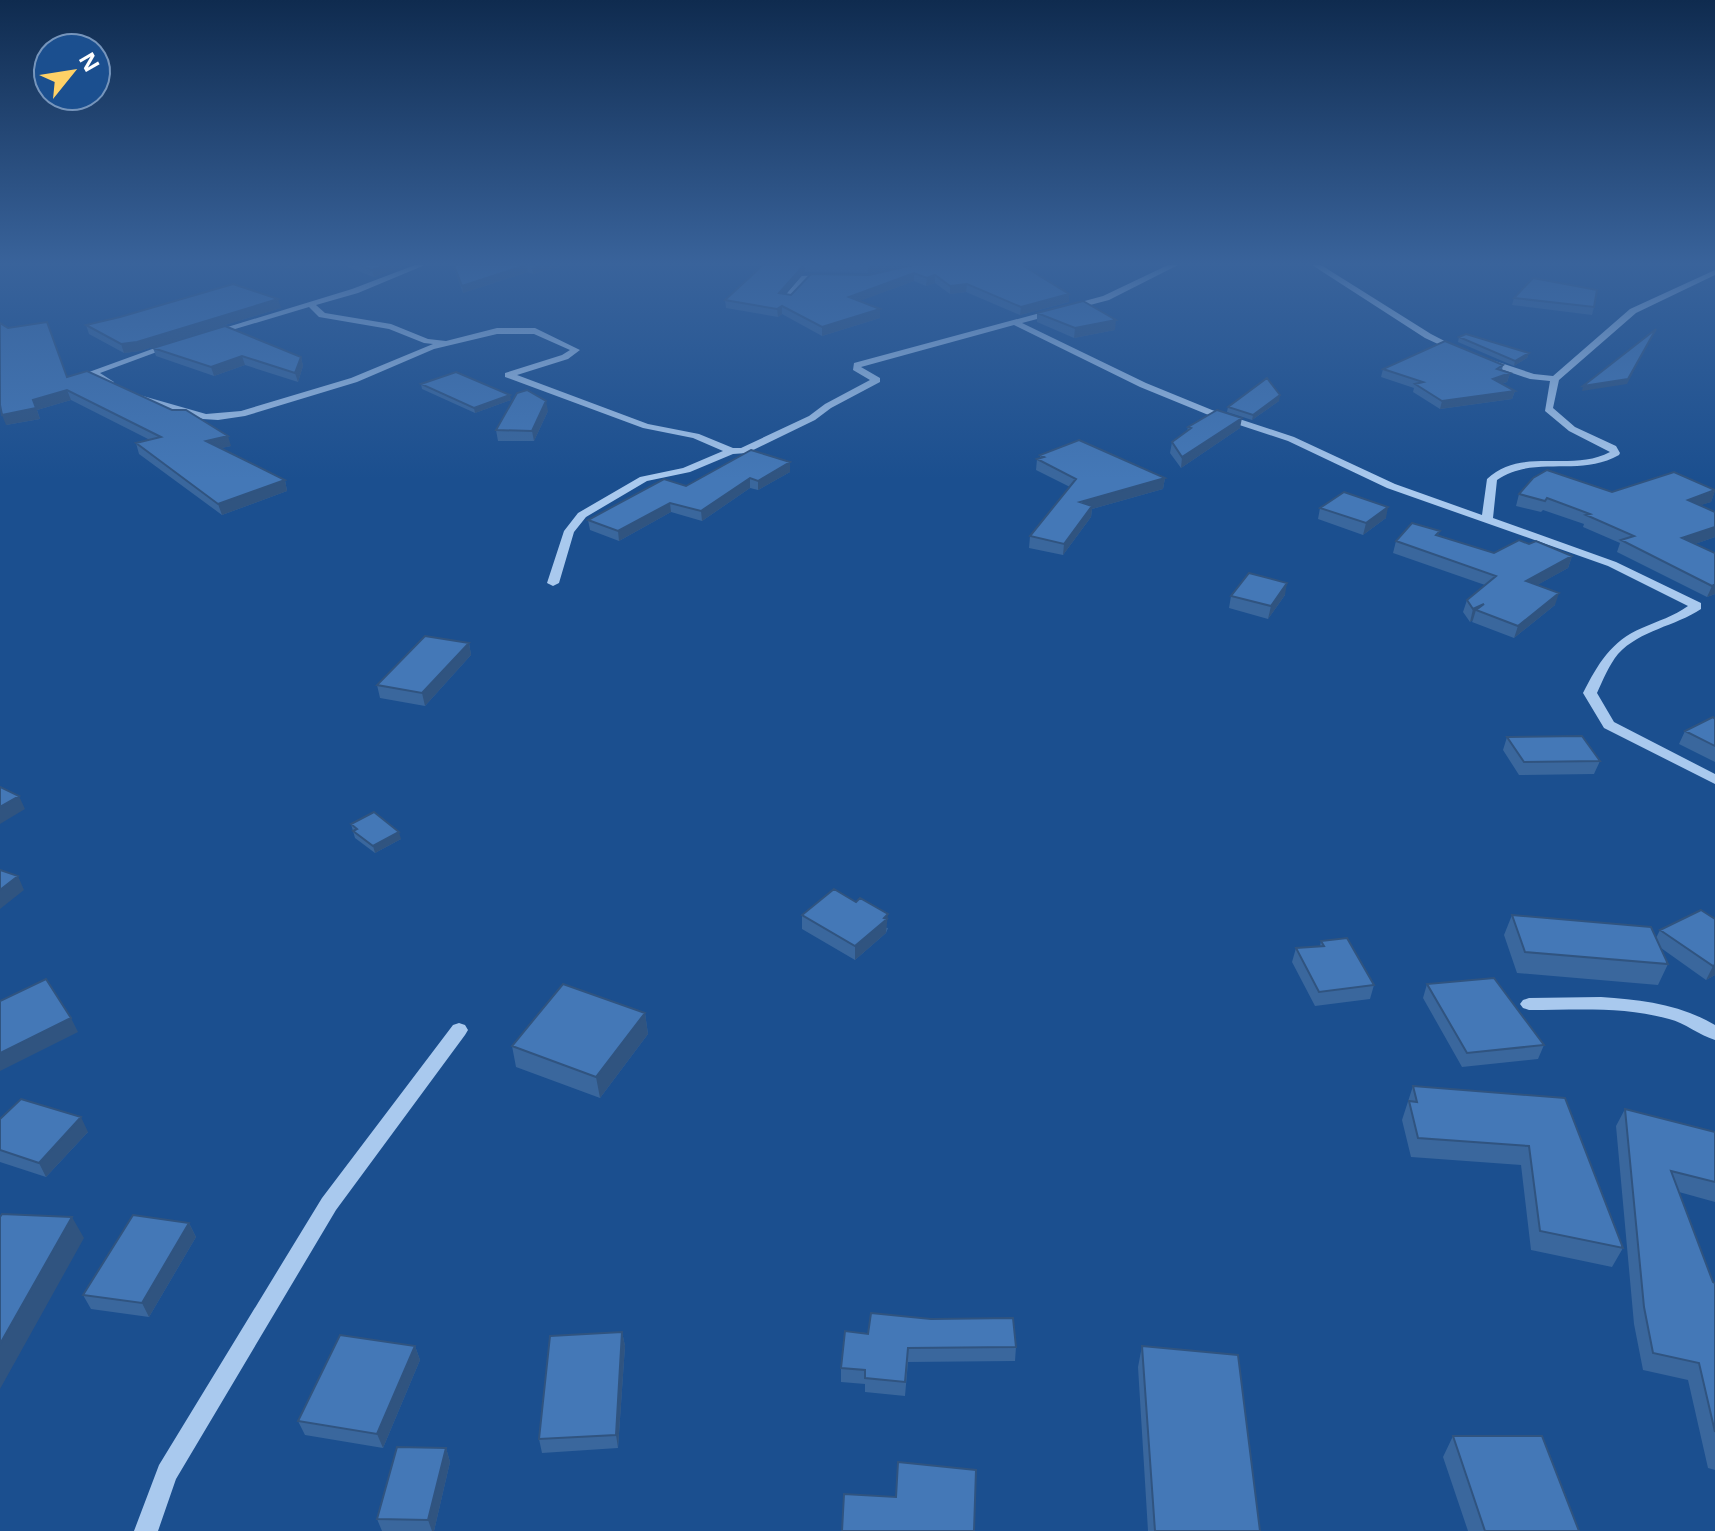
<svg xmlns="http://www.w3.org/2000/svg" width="1715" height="1531" font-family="'Noto Sans',sans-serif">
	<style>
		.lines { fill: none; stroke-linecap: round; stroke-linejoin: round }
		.minor { fill: #a9c9ee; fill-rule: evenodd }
		.wall { fill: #3a679d }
		.shaded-wall { fill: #305480 }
		.building { fill: #4478b7; stroke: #305480; stroke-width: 2 }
	</style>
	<rect width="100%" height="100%" fill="#1b4f8f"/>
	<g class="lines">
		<path class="minor" d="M415,265H425L358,293L316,305L325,313L391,324L428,339L446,341L497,328H535L580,350L568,359L517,375L648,424L699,434L733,448H741L809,416L825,404L870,380L853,370L854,363L1103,296L1168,265H1178L1109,300L1022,323L1146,383L1212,410L1294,437L1395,484L1482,515L1487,479C1522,446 1571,473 1610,452L1569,431L1545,411L1550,381L1530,379L1483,363V359H1489L1534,374L1553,376L1630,309L1715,270V275L1636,313L1559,380L1553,408L1575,427L1616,446L1620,453L1619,455C1578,478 1535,454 1497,480L1493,518L1616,562L1701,603V609C1676,626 1640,630 1618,654C1609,665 1603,680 1597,693L1614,722L1715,774V784L1604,728L1583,693C1598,664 1611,641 1642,628C1658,621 1674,616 1688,606L1608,566L1387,488L1288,441L1206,414L1140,387L1014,325L861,367L880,378V382L831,408L815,420L747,453L733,454L690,472L647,481L586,517L574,532L559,583L553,586L547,583L564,531L578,513L640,477L683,468L723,451L693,438L643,428L505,377V373L562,355L570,350L534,334H497L434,349L357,382L245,416L218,420L203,419L131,397L136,394L206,414L241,411L351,378L433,344L424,343L389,329L319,317L309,307L215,335L208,333L352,289Z
			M1312,265H1321L1431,334L1460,349L1453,351L1425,338Z
			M827,275H830V279L806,280L789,301L782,299L801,276Z
			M166,344L173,346L100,373L114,382V386H108L89,372Z
			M1601,997C1641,1000 1680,1004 1715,1025V1040C1699,1035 1685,1023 1669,1019C1624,1006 1575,1010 1529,1010L1523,1008L1520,1004L1523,1000L1529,998Z
			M459,1023L465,1025L468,1030L465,1035L336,1210L176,1479L158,1531H134L159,1465L322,1198L453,1025Z"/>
	</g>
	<path class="wall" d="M342,265H407L374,277Z
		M453,265H566L533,274L528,272L463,293Z
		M763,265H905L868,273L805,272L786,294L791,295L869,275L1023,265L1069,302L1020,315L966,292L950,294L935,283L926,286L914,281L859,301L880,309V318L822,336L782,314L778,317L726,308L725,300Z
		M1514,298L1594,307L1592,315L1512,305Z
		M281,308L140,351L124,353L89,334L86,325L120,317Z
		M1037,313L1115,330L1074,338L1037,322Z
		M1459,337L1529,353L1527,358L1514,366L1458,342Z
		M153,348L301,357L303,366L298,382L245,365L214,376L156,356Z
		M1503,365L1502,370L1510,373L1507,382L1501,384L1515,391L1512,399L1440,409L1413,392L1414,388L1381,377L1383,369Z
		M67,377L231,446L221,448L285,480L287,491L222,515L139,454L136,443L150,440L71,400L37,410L40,419L6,425Z
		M421,384L511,400L475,413L422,389Z
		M1279,401L1252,420L1227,412L1228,407Z
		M548,411L534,441H498L496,430Z
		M1188,427L1240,428L1181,468L1170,453L1172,442L1187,431Z
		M1040,455L1165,478L1163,489L1092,509L1091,517L1063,555L1029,548L1030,536L1070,487L1036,470L1037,459L1040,458Z
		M790,462V472L758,490L750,488L702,521L671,512L619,541L590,530L588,520L686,486Z
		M1715,490L1711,502L1700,505L1715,512V537L1695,544L1715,553V594L1707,597L1617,552L1620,543L1583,527L1584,524L1543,510L1541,512L1516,506L1519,494Z
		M1320,508L1386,518L1363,535L1318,519Z
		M1440,531L1438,535L1494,553L1529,544L1572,556L1568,568L1537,585L1555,605L1514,638L1472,622L1473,620L1470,622L1463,612L1467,600L1485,585L1393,553L1396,541Z
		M1285,595L1268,619L1229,608L1231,596Z
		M469,643L471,655L425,706L380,698L377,685Z
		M1715,719V762L1679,744L1685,731Z
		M1507,737L1600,761L1594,774L1519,775L1503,750Z
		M351,824L401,839L375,853L355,838Z
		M1701,910L1715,975L1706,980L1661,948L1668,964L1658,985L1517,973L1504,935L1512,915L1656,938L1660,930Z
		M802,915L888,928L886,933L855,960L802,929Z
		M1321,941L1374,985L1370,999L1315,1006L1292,962L1296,948L1320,946Z
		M1427,984L1544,1045L1538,1059L1462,1067L1423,998Z
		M645,1013L648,1034L600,1098L516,1067L512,1046Z
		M1413,1086L1565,1098L1623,1248L1612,1267L1531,1250L1521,1165L1411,1157L1402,1120Z
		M1625,1109L1715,1132V1202L1679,1192L1713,1282L1715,1283V1470L1708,1468L1688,1380L1643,1370L1634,1324L1616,1126Z
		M0,1119L88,1132L46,1177L0,1162Z
		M189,1223L196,1237L149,1317L91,1309L83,1295Z
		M845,1331L1016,1347L1015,1361L908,1362L905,1396L865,1392V1384L841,1382V1368Z
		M622,1332L625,1346L618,1448L542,1453L539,1439Z
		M415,1346L420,1360L383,1448L305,1435L298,1421Z
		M1142,1346L1260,1531H1148L1138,1367Z
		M1453,1436L1579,1531H1468L1443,1457Z
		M446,1448L450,1462L434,1531H382L377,1519Z"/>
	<path class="shaded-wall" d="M286,265H304L287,269Z
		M386,265H407L374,277L372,270Z
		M527,265L528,272L463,293L462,286Z
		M539,265H566L533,274L532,267Z
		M805,265V272L780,301L779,293Z
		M868,265H905L868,273Z
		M914,273V281L849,305V297Z
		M935,275V283L926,286L927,278Z
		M967,284L966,292L950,294V286Z
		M1069,294V302L1020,315L1021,307Z
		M278,299L281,308L140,351L124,353L121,344Z
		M782,306V314L778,317L777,309Z
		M880,309V318L822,336V327Z
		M1116,320L1115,330L1074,338L1075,328Z
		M1656,329L1627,384L1582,391L1583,386Z
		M1529,353L1527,358L1514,366L1515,361Z
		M242,356L245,365L214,376L211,367Z
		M301,357L303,366L298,382L295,373Z
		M1510,373L1507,382L1490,387L1493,379Z
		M67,390L71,400L37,410L40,419L6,425L2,415L33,400Z
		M1515,391L1512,399L1440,409L1442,401Z
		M510,395L511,400L475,413L474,408Z
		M1280,395L1279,401L1252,420L1253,415Z
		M546,401L548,411L534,441L532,431Z
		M1242,418L1240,428L1181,468L1182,457Z
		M228,436L231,446L209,451L206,441Z
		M790,462V472L758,490V481Z
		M750,478V488L702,521L701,511Z
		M1165,478L1163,489L1092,509L1091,517L1063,555L1064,544L1080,502Z
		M285,480L287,491L222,515L218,504Z
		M1715,491L1711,502L1683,511L1688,500Z
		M670,503L671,512L619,541L618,531Z
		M1388,507L1386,518L1363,535L1366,523Z
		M1715,527V537L1678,550L1682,538Z
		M1572,556L1568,568L1523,593L1526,581Z
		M1287,583L1285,595L1268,619L1271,606Z
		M1715,584V594L1707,597L1712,586Z
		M1559,593L1555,605L1514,638L1518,626Z
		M1484,604L1476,610L1473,620L1470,622L1473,609Z
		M469,643L471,655L425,706L422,693Z
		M19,796L25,809L0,824V807Z
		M399,832L401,839L375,853L373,846Z
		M18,876L24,890L0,909V890Z
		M888,914L886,933L855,960V946Z
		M1715,965V975L1706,980L1713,966Z
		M645,1013L648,1034L600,1098L596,1077Z
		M71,1018L78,1032L0,1071V1053Z
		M81,1117L88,1132L46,1177L39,1163Z
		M72,1217L84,1238L0,1389V1344Z
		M189,1223L196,1237L149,1317L142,1303Z
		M622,1332L625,1346L618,1448L616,1435Z
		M415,1346L420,1360L383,1448L377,1434Z
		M446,1448L450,1462L434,1531H432L428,1520Z"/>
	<path class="building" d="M359,265H386L372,270Z
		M454,265H526L462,286Z
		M763,265H804L779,293L791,295L811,274L869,275L913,265H1022L1069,294L1021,307L967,284L950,286L935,275L927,278L914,273L849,297L880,309L822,327L782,306L777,309L725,300Z
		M1533,278L1597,290L1594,307L1514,298Z
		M233,284L278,299L137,342L121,344L86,325L120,317Z
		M1083,301L1116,320L1075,328L1037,313Z
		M47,322L67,377L87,371L172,410H186L228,436L206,441L285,480L218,504L136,443L161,437L67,390L33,400L36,408L2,415L0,405V323L8,328Z
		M225,326L301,357L295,373L242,356L211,367L153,348Z
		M1656,329L1628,379L1583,386Z
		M1466,334L1529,353L1515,361L1459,337Z
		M1445,341L1503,365L1497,369L1510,373L1493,379L1515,391L1442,401L1415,384L1423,382L1383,369Z
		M456,372L510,395L474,408L421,384Z
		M1267,378L1280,395L1253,415L1228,407Z
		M527,390L546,401L532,431L496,430L517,393Z
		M1217,410L1242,418L1182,457L1172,442L1191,428L1188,427Z
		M1079,440L1165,478L1080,502L1092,506L1064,544L1030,536L1076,479L1037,459L1044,457L1040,455Z
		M751,450L790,462L758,481L750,478L701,511L670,503L618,531L588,520L664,479L686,486Z
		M1547,470L1612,492L1674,472L1715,490L1688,500L1715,512V527L1682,538L1715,553V584L1712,586L1621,540L1634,536L1586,515L1590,514L1547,498L1545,501L1519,494L1533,478Z
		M1344,492L1388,507L1366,523L1320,508Z
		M1412,523L1440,531L1436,535L1494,553L1519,540L1529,544L1536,541L1572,556L1526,581L1559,593L1518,626L1476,610L1484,604L1473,609L1467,600L1496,576L1396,541Z
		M1249,573L1287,583L1271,606L1231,596Z
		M425,636L469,643L422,693L377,685Z
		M1713,717L1715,719V746L1685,731Z
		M1582,736L1600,761L1524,762L1507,737Z
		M0,787L19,796L0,807Z
		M374,812L399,832L373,846L353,831L357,829L351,824Z
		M0,870L18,876L0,890Z
		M834,889L856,902L860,898L888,914L884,918L887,919L855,946L802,915Z
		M1701,910L1715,919V965L1713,966L1660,930Z
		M1512,915L1651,927L1668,964L1525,952Z
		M1347,938L1374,985L1319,992L1296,948L1324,946L1321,941Z
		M1494,978L1544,1045L1467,1053L1427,984Z
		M46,979L71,1018L0,1053V1001Z
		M563,984L645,1013L596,1077L512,1046Z
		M1413,1086L1565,1098L1623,1248L1540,1231L1529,1146L1418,1138L1409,1101L1417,1102Z
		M21,1099L81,1117L39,1163L0,1150V1119Z
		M1625,1109L1715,1132V1182L1671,1171L1713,1282L1715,1283V1432L1699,1363L1653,1353L1644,1307Z
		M2,1214L72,1217L0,1344V1217Z
		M133,1215L189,1223L142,1303L83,1295Z
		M871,1313L931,1319L1013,1318L1016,1347L908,1348L905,1382L865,1378V1370L841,1368L845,1331L868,1334Z
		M622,1332L616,1435L539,1439L550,1336Z
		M340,1335L415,1346L377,1434L298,1421Z
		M1142,1346L1238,1355L1260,1531H1155Z
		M1453,1436H1542L1579,1531H1485Z
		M397,1447L446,1448L428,1520L377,1519Z
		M898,1462L976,1470L974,1531H842L844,1494L896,1497Z"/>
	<linearGradient id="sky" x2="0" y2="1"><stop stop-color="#0f2b4f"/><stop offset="0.55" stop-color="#39639b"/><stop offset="1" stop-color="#39639b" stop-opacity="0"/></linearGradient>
	<rect width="1715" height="479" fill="url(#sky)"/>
	<g transform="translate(72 72) rotate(60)"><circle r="38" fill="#1b4f8f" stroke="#7695bc" stroke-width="2"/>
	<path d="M0-6L14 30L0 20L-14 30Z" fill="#ffd166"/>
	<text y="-12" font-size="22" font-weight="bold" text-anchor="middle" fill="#ffffff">N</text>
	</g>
</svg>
